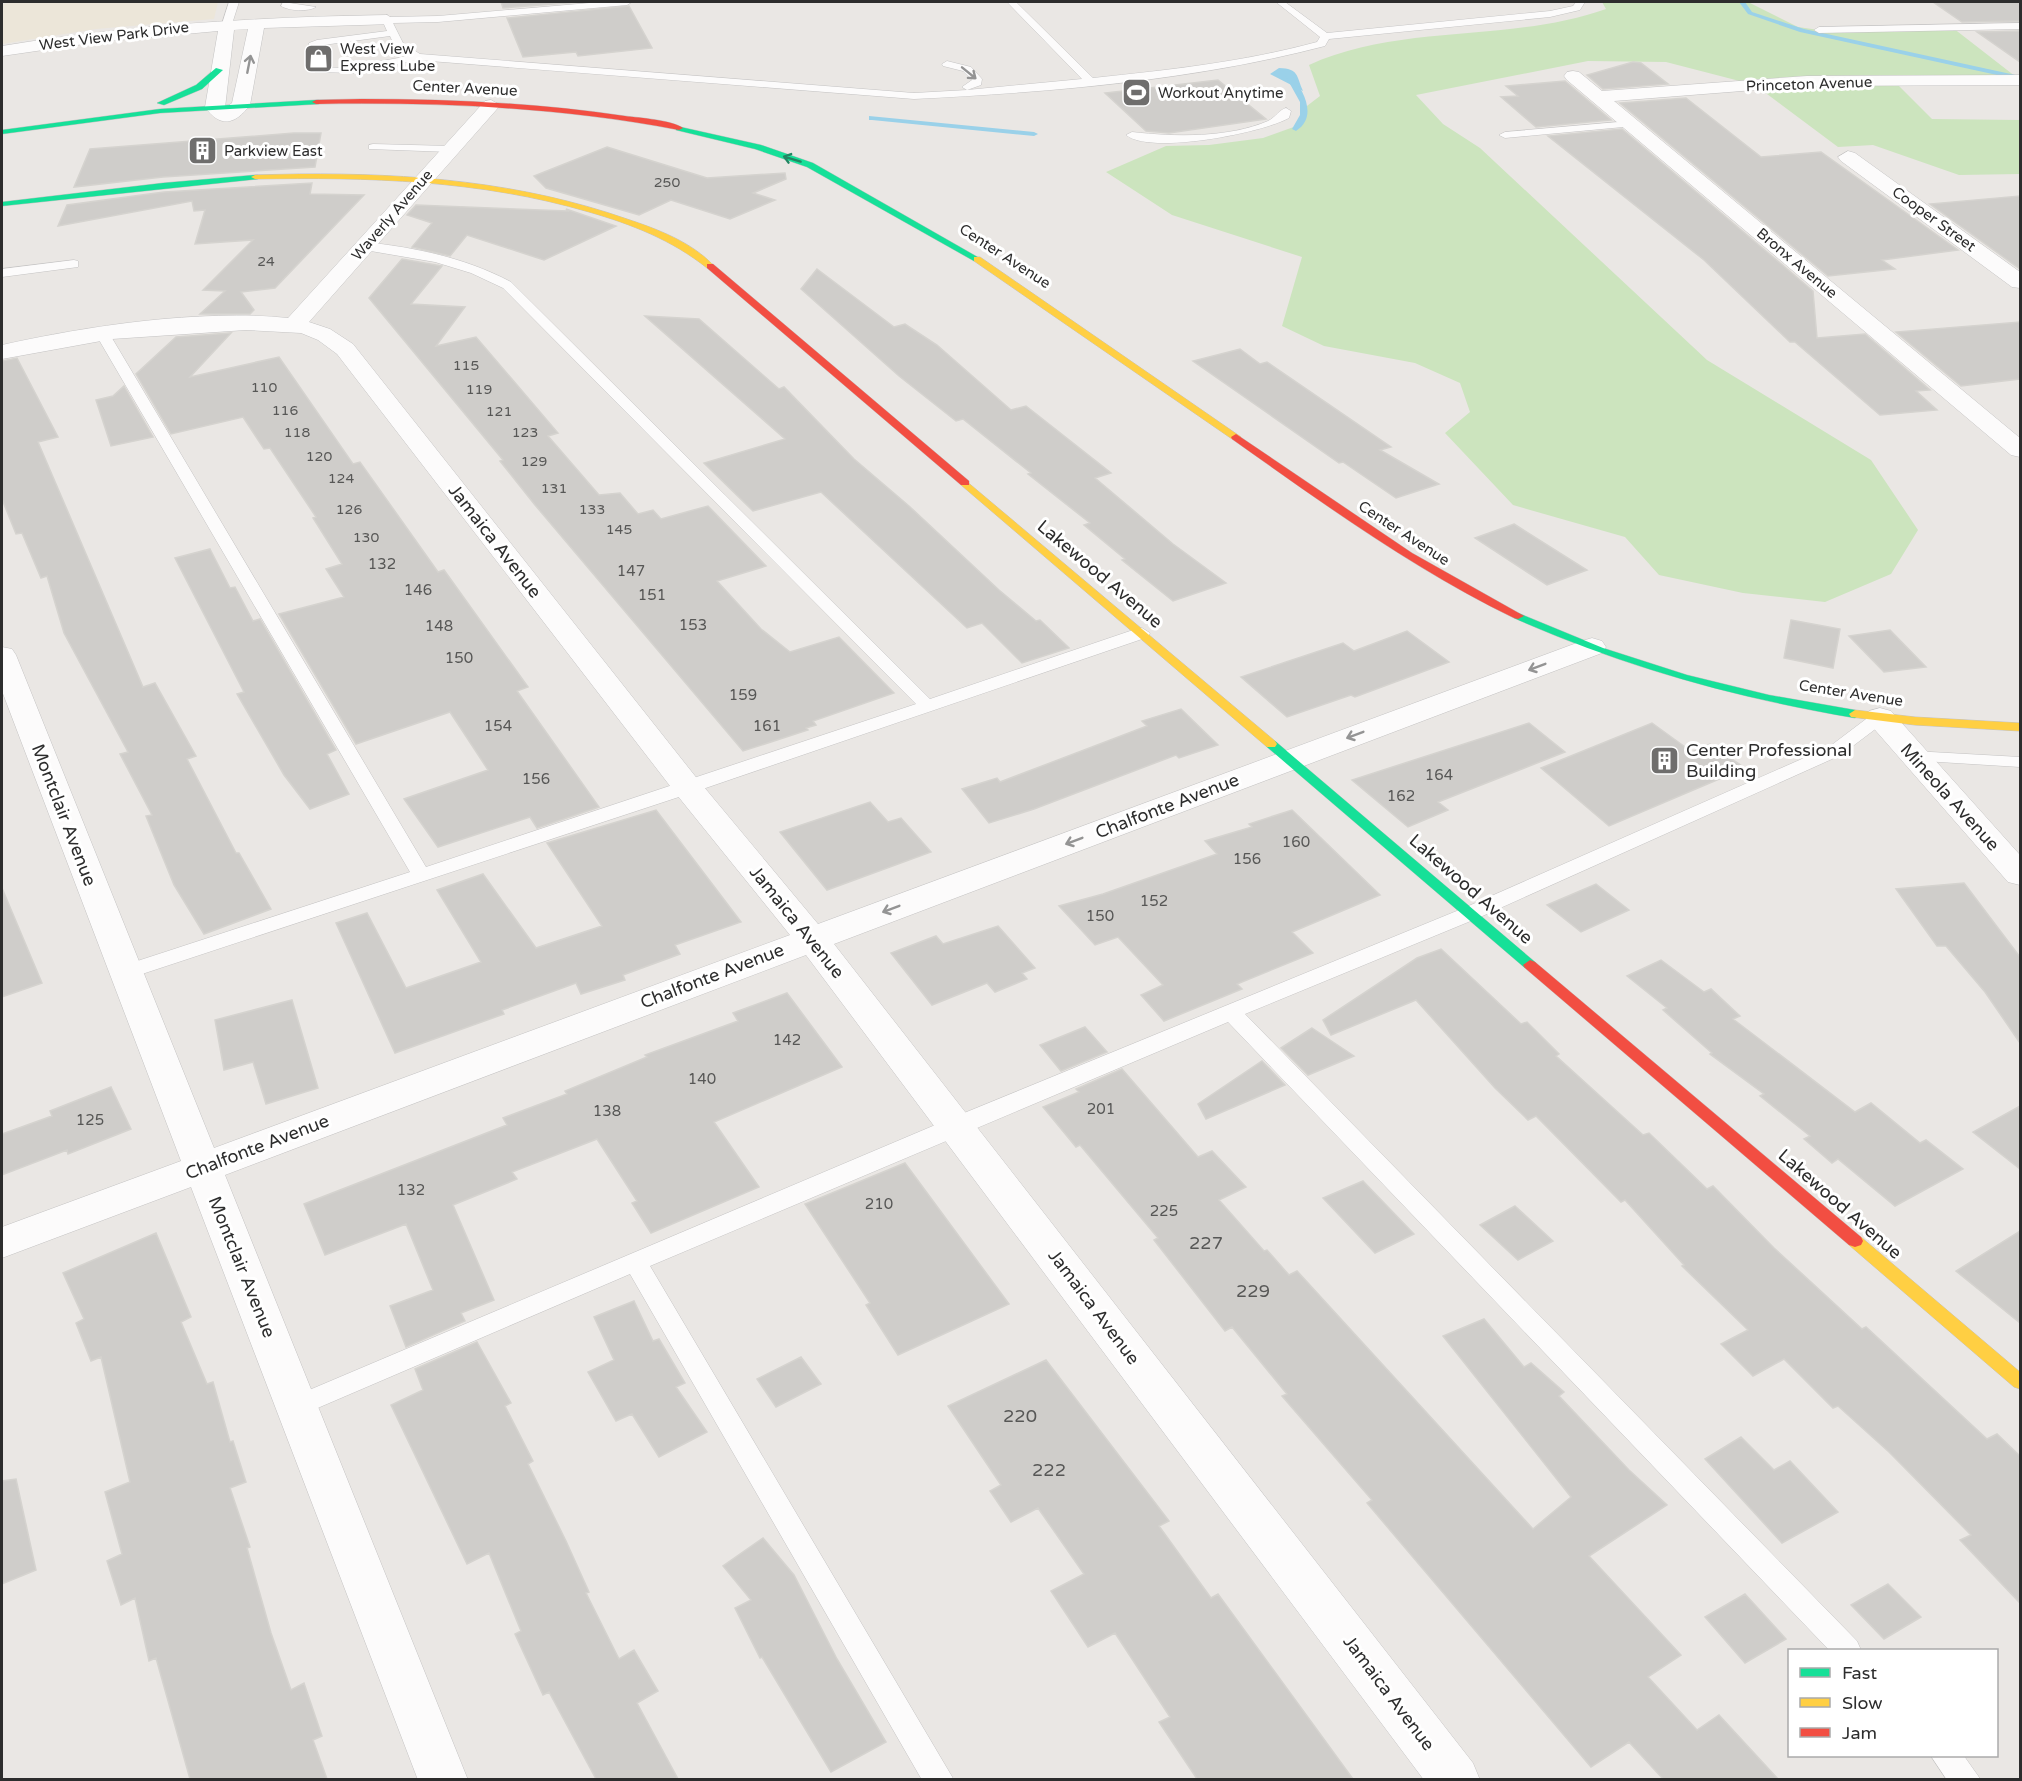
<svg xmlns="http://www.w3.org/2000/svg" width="2022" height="1781" font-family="'Varela Round',sans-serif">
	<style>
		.education { fill: #ece6d9 }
		.green { fill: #cce4be }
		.water { fill: #9ad1e9 }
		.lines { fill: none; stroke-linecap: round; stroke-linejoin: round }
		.stream { fill: #9ad1e9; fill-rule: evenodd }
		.building { fill: #cfcdca; stroke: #d5d3cf; stroke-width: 1.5 }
		.lane-casing { stroke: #c4c3c3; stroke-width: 1 }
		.street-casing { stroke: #c4c3c3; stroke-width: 1 }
		.fast-casing { stroke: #c4c3c3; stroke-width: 1 }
		.slow-casing { stroke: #c4c3c3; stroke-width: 1 }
		.jam-casing { stroke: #c4c3c3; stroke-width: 1 }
		.lane { fill: #fcfbfb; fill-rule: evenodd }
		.street { fill: #fcfbfb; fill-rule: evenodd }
		.fast { fill: #16e098; fill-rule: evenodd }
		.slow { fill: #ffcf43; fill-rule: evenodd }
		.jam { fill: #f24e42; fill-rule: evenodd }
		.oneway { stroke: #949494 }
		.oneway2 { stroke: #228662 }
		.labels { text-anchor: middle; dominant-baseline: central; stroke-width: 6; stroke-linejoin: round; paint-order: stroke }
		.far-number-label { font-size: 14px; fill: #575756 }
		.far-street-label { font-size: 15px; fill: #2d2d2d; stroke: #fff }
		.far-poi-label { font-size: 15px; fill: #2d2d2d; stroke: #fff; text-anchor: start }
		.number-label { font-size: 15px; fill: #575756 }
		.street-label { font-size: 18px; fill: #2d2d2d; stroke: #fff }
		.poi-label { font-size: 18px; fill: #2d2d2d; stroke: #fff; text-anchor: start }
		.near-number-label { font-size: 18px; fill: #575756 }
	</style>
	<rect width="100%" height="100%" fill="#eae7e4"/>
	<path class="education" d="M15,2H218L214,19L96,29L2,44V4Z"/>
	<path class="green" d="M1602,2H1748L1798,27L1819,30L1953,28L2020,80L1894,81L1932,119L2020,120V174L1959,175L1873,145L1838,147L1755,85L1666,62L1588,61L1416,95L1443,124L1480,148L1707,360L1871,460L1918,530L1891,574L1825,602L1743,593L1659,575L1625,537L1513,505L1445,433L1470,412L1460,383L1415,363L1324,346L1282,326L1302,257L1172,215L1106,172L1166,146L1209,145L1263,138L1302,124L1303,109L1320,96L1309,65C1401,23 1511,43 1606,9Z"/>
	<path class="water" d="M1279,68C1299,69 1296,75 1303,91L1270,74Z"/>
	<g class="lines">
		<path class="stream" d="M1739,2H1745L1752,12L1804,29L2020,76V80L1800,32L1748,14Z
			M1285,75H1291C1304,91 1318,117 1296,131L1292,129L1300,115V102Z
			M869,116L1034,132L1038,134L1034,136L872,120H869Z"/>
	</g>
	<path class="building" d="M501,2H580L503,8Z
		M1933,2H2020V21L1962,22Z
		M629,6L652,48L578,56L576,52L523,57L507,18Z
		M2020,31V62L1977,32Z
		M1633,62L1641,63L1668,84L1603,89L1587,75Z
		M1218,80L1266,119L1169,133L1146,131L1105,93Z
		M1565,81L1611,120L1536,127L1501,97L1518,96L1506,86Z
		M1686,98L1761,157L1821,152L1958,250L1882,260L1895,269L1828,276L1620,103Z
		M1622,129L1813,291L1817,338L1865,334L1930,390L1916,391L1937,410L1880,415L1795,342H1790L1704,260L1548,136Z
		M294,133H321L315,167L163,177L74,187L90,149Z
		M607,147L707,178L785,173L786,179L753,193L775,200L730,219L671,200L639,215L546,188L534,176Z
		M312,183L310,194L364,195L275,288L241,292L254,310L250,314H200L225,291L203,290L253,240L195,244L205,210L194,211L192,201L58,226L67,205L164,192Z
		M2020,196V269L1930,204Z
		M416,205L568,211L566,209L616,226L544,260L467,235L450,256L412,247L432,223L407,215Z
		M402,259L442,266L411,304L465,307L436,346L476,337L558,433L548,436L599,495L620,493L638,514L653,510L661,519L708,506L766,566L717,581L761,629L790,652L839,637L894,693L813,721L816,725L806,728L808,730L743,751L535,505L500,461L503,460L369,298Z
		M817,269L894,327L905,324L937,345L1011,410L1026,406L1111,473L1095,478L1173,544L1226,583L1173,601L1122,560L1125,559L1084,525L1090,523L1028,474L1031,473L963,419L956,421L899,376L801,289Z
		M645,316L699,319L779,389L784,387L854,459L909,506L999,590L1036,621L1040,620L1069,648L1022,663L982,623L967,628L821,492L753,511L704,463L785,439Z
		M2020,322V379L1961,386L1896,332Z
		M231,333L190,377L279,357L353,464L360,462L438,572L444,570L528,687L517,691L599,807L537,828L530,817L438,847L404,799L488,770L450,712L356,744L279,614L344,597L326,569L342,564L313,518L316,517L270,448L264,449L243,417L171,434L136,374L176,337Z
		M1240,349L1260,364L1267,362L1391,447L1380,450L1439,484L1396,498L1343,462L1339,463L1193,361Z
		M17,358L58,437L38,442L143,687L155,683L196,756L187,759L236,853H239L271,909L204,934L174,885L146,816L152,815L120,754L128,752L64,633L47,576L41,578L22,533L16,534L2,499V361Z
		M124,386L153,437L111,446L96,400L113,396Z
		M1514,524L1587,570L1547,585L1475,538Z
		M210,549L230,588L235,587L253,621L260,619L336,750L327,754L349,794L310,809L284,775L237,694L244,692L175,558Z
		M1791,620L1840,629L1833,668L1784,658Z
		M1890,630L1926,667L1884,672L1849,636Z
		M1407,631L1449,662L1355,697L1351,695L1287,717L1241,677L1343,643L1354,651Z
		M1181,709L1218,745L1179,758L1176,755L1034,809L989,823L962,789L997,778L1000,782L1147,726L1142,721Z
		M1529,723L1565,752L1438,802L1448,810L1408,827L1352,780Z
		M1652,723L1692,752L1710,744L1745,768L1609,826L1541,768Z
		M870,802L888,822L901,818L931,852L827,890L780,832Z
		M656,810L741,922L675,945L680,954L623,975L625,980L581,994L576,983L502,1010L504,1014L395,1053L336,923L367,913L406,988L481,962L437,890L483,874L536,948L602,926L547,843Z
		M1292,810L1380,895L1292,932L1313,953L1237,984L1242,989L1164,1021L1141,995L1163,985L1118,937L1095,945L1059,906L1103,894L1217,854L1205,841L1252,827L1249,824Z
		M1964,883L2020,957V1043L1985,992L1946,946H1937L1896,889Z
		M1596,884L1629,910L1581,932L1547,905Z
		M2,888L42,983L2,997Z
		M998,926L1035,968L1022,973L1027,979L995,992L987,983L932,1005L891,953L936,936L943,944Z
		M1441,949L1521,1024L1527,1022L1559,1054L1556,1056L1643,1135L1649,1133L1707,1189L1713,1186L1774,1248L1862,1329L1866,1327L1987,1439L1997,1434L2020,1456V1603L1960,1540L1971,1535L1889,1452L1838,1406L1833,1408L1784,1359L1753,1376L1721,1344L1748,1330L1682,1266L1684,1265L1625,1200L1621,1202L1536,1116L1528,1120L1495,1088L1416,1000L1331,1035L1323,1020L1417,958Z
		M1661,960L1704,992L1711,989L1740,1016L1733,1019L1855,1112L1871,1103L1920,1143L1926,1140L1963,1169L1895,1206L1838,1159L1832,1163L1804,1139L1810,1136L1760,1096L1764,1094L1710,1054L1712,1053L1663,1010L1667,1008L1627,976Z
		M787,993L842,1067L714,1122L759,1187L651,1233L632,1203L637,1201L597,1139L512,1172L517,1179L453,1205L494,1300L461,1313L465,1321L406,1347L390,1306L433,1290L406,1224L325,1255L304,1204L507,1125L503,1118L567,1094L565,1091L647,1057L645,1055L738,1021L733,1013Z
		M292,1000L318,1088L266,1104L253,1062L224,1070L215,1020Z
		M1085,1027L1107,1052L1061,1071L1040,1045Z
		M1312,1028L1354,1056L1308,1075L1281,1048Z
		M1262,1061L1285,1085L1206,1119L1198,1104Z
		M1122,1069L1198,1157L1212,1151L1246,1187L1219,1200L1264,1251L1267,1250L1289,1275L1297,1271L1533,1529L1571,1497L1443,1336L1484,1319L1524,1367L1531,1363L1564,1392L1559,1396L1629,1470L1667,1505L1589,1556L1681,1655L1648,1677L1697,1730L1719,1715L1778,1779H1663L1629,1742L1591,1767L1367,1503L1372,1500L1282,1396L1287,1394L1232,1327L1225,1331L1154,1240L1158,1238L1080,1145L1076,1147L1043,1107L1079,1092L1076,1089Z
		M111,1087L131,1129L68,1154L67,1150L2,1175V1134L52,1116L50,1111Z
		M2020,1106V1169L1973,1132Z
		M905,1163L1009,1304L898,1355L866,1305L870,1303L805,1204Z
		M1363,1181L1414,1234L1375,1253L1323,1198Z
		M1515,1206L1553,1241L1518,1260L1480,1225Z
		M2020,1231V1323L1956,1271Z
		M156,1233L191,1317L181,1322L207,1384L213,1382L230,1442L233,1441L246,1482L230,1488L250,1547L247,1548L271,1633L291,1690L304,1683L322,1736L313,1740L327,1779H190L156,1658L149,1661L135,1598L121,1605L107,1561L122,1554L105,1492L130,1482L101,1357L91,1361L76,1323L84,1319L63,1273Z
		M634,1301L653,1341L659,1339L685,1383L676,1387L707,1432L659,1457L632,1414L616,1421L588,1372L614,1360L594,1317Z
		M477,1342L511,1403L505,1406L533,1461L528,1464L566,1541L589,1592L586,1593L619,1659L634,1650L658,1691L637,1703L678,1779H596L549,1692L543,1695L515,1634L521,1631L489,1553L467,1564L391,1405L423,1390L415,1369Z
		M801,1357L821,1384L776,1407L757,1379Z
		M1046,1360L1169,1521L1159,1526L1211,1598L1218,1594L1353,1779H1197L1159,1722L1170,1717L1115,1633L1088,1647L1051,1591L1084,1574L1038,1508L1011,1522L990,1491L1001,1485L948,1406Z
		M1741,1437L1774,1470L1790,1461L1838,1512L1782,1543L1705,1459Z
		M16,1479L36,1570L2,1584V1481Z
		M763,1538L794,1575L837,1659L886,1742L831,1772L762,1657L760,1658L735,1608L751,1600L723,1566Z
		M1888,1584L1921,1617L1884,1639L1851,1605Z
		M1745,1594L1786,1639L1745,1663L1705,1617Z"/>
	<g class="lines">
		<defs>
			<path id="lane" d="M229,2H239L232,24L227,27L222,24Z
				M283,2L316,7C308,12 289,11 281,6Z
				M601,2H632L627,5L438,22L393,23L403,43L420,54L914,93L967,90L962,87L972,80L963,71L943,66L942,64L947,61L971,67L982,79L981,85L967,90L1082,79L1007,2H1016L1093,78C1169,70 1243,62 1317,42L1320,37L1276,2H1285L1327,33L1550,11L1573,6L1576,2H1585L1580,10L1550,17L1329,39L1325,46C1191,81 1051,92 914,99L417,60L356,73L315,72L310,64L315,61L322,67L344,68L409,56L395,47L390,36L323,45L318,47L316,56L307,54L309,43L317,40L387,31L382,20L387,17L438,16Z
				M2020,23V29L1819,33L1814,30L1819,27Z
				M1286,108L1291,111L1289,118C1262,133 1150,155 1126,135L1132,132C1175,137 1228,138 1268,121C1276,117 1279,110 1286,108Z
				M1630,121L1635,124L1634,126L1505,138L1499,135L1505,132Z
				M373,144L450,146L456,149L450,152L369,149V145Z
				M363,242C414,247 466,258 511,282L930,699L1136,629L1142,628L1150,633L1148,637L694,792L133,977H119L116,972L119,967L410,872L95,333L97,330H107L109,333L426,867L916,704L503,288L471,273L435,262L359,249V243Z
				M74,260L78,261V267L2,277V269Z
				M1880,712L1889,717L1886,721L1841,755L1478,918L1245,1014L1857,1641L1861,1650H1829L1228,1022L650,1266L954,1780H922L630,1274L306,1413L297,1417L288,1413L284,1406L288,1399L947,1120L1464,908L1829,747L1874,713Z
				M1913,751L2020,757V767L1907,760L1904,756Z
				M1931,1756H1964L1981,1780H1947Z"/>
			<path id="street" d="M387,15L395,20L393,24L264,28L250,105C235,125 220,128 205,107L218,31L98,42L2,56V46C130,25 257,17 387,15ZM248,29L232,103L225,108L234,30Z
				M1573,71L1579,72L1602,91L1807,76L2020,75V85L1807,86L1614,101L2020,438V457L2011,455L1567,80L1564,76L1567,72Z
				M491,100L500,105L497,109L309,322L330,329L353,344L699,781L818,924L1582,641L1592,638L1602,641L1606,647L1602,653L834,944L1473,1763L1480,1780H1424L806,955L225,1175L468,1780H418L191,1187L2,1258V1227L181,1161L2,691V647L12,649L16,655L214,1148L790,935L677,795L337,354L318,340L301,333L246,330L112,339L2,359V345C87,326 200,309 288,318L485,101Z
				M1848,151L1855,153L2020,272V288L2012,287L1841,161L1838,157Z
				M1880,708L1891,711L2020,855V885L2008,882L1869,723L1865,717L1869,711Z"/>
			<path id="fast" d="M216,68L223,70L202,89L164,105L157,103L196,85Z
				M316,100H319V104L160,113L2,134V130L160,109Z
				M676,126L761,145L813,163L981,259L974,261L807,167L755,149L676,130Z
				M255,175H258V179L2,206V202L163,183Z
				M1518,613L1603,648L1687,675L1769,695L1855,710L1861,714L1855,718C1737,698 1624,667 1514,618V614Z
				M1271,740L1275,741L1535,962L1537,965L1535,968H1525L1267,747L1265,744Z"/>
			<path id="slow" d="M300,174C411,173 521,182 627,219C657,229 692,242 714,266L707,268C672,240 631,224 589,212C480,180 368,177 255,179L251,177L255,175Z
				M974,257H980L1241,437L1236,440L1232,439L974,261Z
				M965,480L1275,741L1277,744L1275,747H1267L961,485L960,483Z
				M1855,710L1915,717L2020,723V731L1915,725L1851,717L1849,714Z
				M1855,1235L1861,1237L2020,1372V1389L2014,1387L1849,1245L1847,1241L1849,1237Z"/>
			<path id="jam" d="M361,99C450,99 538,103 625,116C641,118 671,120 683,128L679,130C559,107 438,102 316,104L312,102L316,100Z
				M707,264H713L969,481V485H961L707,268Z
				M1236,434L1412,553L1524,616L1518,619L1514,618C1413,569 1324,504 1232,439L1231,437Z
				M1530,960L1535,962L1861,1237L1863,1241L1861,1245L1855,1247L1849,1245L1525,968L1523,965Z"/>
		</defs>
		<use href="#lane" class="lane-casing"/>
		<use href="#street" class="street-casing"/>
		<use href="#fast" class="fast-casing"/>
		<use href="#slow" class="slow-casing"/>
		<use href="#jam" class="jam-casing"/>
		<use href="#lane" class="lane"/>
		<use href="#street" class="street"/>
		<use href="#fast" class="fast"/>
		<use href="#slow" class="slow"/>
		<use href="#jam" class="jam"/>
	</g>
	<defs><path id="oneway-shaft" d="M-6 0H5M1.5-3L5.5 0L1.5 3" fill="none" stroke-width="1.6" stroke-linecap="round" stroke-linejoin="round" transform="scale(1.5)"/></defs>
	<g class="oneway">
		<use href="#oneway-shaft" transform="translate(249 64) rotate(-79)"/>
		<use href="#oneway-shaft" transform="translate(969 73) rotate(39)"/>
		<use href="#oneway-shaft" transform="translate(1537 667) rotate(159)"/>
		<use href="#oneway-shaft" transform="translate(1355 735) rotate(159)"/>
		<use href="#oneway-shaft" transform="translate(1074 841) rotate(159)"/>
		<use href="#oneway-shaft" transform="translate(891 909) rotate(159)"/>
	</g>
	<use class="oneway2" href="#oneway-shaft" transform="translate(792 159) rotate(-163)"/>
	<defs>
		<symbol id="shop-square" viewBox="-11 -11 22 22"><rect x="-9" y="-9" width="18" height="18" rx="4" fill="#6f6e6d" stroke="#fff"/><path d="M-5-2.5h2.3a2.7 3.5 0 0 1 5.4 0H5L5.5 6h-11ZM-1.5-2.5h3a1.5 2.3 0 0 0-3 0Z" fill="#fff"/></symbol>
		<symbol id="stadium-square" viewBox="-11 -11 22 22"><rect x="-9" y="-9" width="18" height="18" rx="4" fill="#6f6e6d" stroke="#fff"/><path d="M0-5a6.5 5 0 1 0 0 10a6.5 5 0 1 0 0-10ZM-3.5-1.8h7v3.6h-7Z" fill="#fff"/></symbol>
		<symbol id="building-square" viewBox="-11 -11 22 22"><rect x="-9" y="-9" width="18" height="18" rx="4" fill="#6f6e6d" stroke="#fff"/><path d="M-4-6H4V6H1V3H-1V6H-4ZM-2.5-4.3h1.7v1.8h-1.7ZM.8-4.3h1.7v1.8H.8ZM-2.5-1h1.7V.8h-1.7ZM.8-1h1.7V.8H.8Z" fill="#fff"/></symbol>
	</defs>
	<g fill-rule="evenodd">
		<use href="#shop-square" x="302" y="42" width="33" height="33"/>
		<use href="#stadium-square" x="1120" y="76" width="33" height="33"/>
		<use href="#building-square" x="186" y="134" width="33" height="33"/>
		<use href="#building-square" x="1648" y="744" width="33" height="33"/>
	</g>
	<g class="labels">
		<g class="far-number-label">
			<text x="667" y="182">250</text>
			<text x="266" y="261">24</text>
			<text x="466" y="365">115</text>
			<text x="264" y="387">110</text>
			<text x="479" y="389">119</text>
			<text x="285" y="410">116</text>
			<text x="499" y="411">121</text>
			<text x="297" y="432">118</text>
			<text x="525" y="432">123</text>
			<text x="319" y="456">120</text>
			<text x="534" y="461">129</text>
			<text x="341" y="478">124</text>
			<text x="554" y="488">131</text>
			<text x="349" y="509">126</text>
			<text x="592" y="509">133</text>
			<text x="619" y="529">145</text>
			<text x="366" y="537">130</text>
		</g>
		<g class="far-street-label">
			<text transform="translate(114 36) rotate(-7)">West View Park Drive</text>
			<text transform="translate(1809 84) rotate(-2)">Princeton Avenue</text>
			<text transform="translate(465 88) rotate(3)">Center Avenue</text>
			<text transform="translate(392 215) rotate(-49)">Waverly Avenue</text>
			<text transform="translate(1934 219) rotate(36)">Cooper Street</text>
			<text transform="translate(1005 256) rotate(33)">Center Avenue</text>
			<text transform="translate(1797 263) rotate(40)">Bronx Avenue</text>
			<text transform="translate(1404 533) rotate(33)">Center Avenue</text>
			<text transform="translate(1851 693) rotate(9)">Center Avenue</text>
		</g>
		<g class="far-poi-label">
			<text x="340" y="49">West View<tspan x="340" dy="17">Express Lube</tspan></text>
			<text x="1158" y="93">Workout Anytime</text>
			<text x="224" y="151">Parkview East</text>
		</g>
		<g class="number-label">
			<text x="382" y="564">132</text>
			<text x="631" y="571">147</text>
			<text x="418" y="590">146</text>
			<text x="652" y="595">151</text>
			<text x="693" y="625">153</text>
			<text x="439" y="626">148</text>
			<text x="459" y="658">150</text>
			<text x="743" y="695">159</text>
			<text x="498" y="726">154</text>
			<text x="767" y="726">161</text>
			<text x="1439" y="775">164</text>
			<text x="536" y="779">156</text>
			<text x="1401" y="796">162</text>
			<text x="1296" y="842">160</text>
			<text x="1247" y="859">156</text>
			<text x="1154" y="901">152</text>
			<text x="1100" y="916">150</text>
			<text x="787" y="1040">142</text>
			<text x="702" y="1079">140</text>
			<text x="1101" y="1109">201</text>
			<text x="607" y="1111">138</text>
			<text x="90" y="1120">125</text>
			<text x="411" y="1190">132</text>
			<text x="879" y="1204">210</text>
			<text x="1164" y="1211">225</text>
		</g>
		<g class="street-label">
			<text transform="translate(495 541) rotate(52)">Jamaica Avenue</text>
			<text transform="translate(1100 574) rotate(40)">Lakewood Avenue</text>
			<text transform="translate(1950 797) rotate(48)">Mineola Avenue</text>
			<text transform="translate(1167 806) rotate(-21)">Chalfonte Avenue</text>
			<text transform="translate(64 815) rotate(69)">Montclair Avenue</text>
			<text transform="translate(1471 889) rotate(41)">Lakewood Avenue</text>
			<text transform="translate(797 922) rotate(51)">Jamaica Avenue</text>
			<text transform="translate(712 976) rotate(-21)">Chalfonte Avenue</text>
			<text transform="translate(257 1147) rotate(-21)">Chalfonte Avenue</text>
			<text transform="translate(1840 1204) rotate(41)">Lakewood Avenue</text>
			<text transform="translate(242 1267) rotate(68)">Montclair Avenue</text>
			<text transform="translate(1094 1307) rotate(53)">Jamaica Avenue</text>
			<text transform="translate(1389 1693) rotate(53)">Jamaica Avenue</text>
		</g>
		<g class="poi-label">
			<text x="1686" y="750">Center Professional<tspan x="1686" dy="21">Building</tspan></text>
		</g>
		<g class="near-number-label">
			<text x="1206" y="1243">227</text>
			<text x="1253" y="1291">229</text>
			<text x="1020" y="1416">220</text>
			<text x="1049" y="1470">222</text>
		</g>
	</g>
	<rect width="2022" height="1781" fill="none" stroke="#2d2d2d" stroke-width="6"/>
	<rect x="1788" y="1649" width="210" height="108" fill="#ffffff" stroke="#ababab" stroke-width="1.5"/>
	<rect x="1800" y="1668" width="30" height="9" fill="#16e098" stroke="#ababab" stroke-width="1.5"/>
	<text x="1842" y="1679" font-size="18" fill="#2d2d2d">Fast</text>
	<rect x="1800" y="1698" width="30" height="9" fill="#ffcf43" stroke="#ababab" stroke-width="1.5"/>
	<text x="1842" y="1709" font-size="18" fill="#2d2d2d">Slow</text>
	<rect x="1800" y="1728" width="30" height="9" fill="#f24e42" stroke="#ababab" stroke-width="1.5"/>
	<text x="1842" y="1739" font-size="18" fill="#2d2d2d">Jam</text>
</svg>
